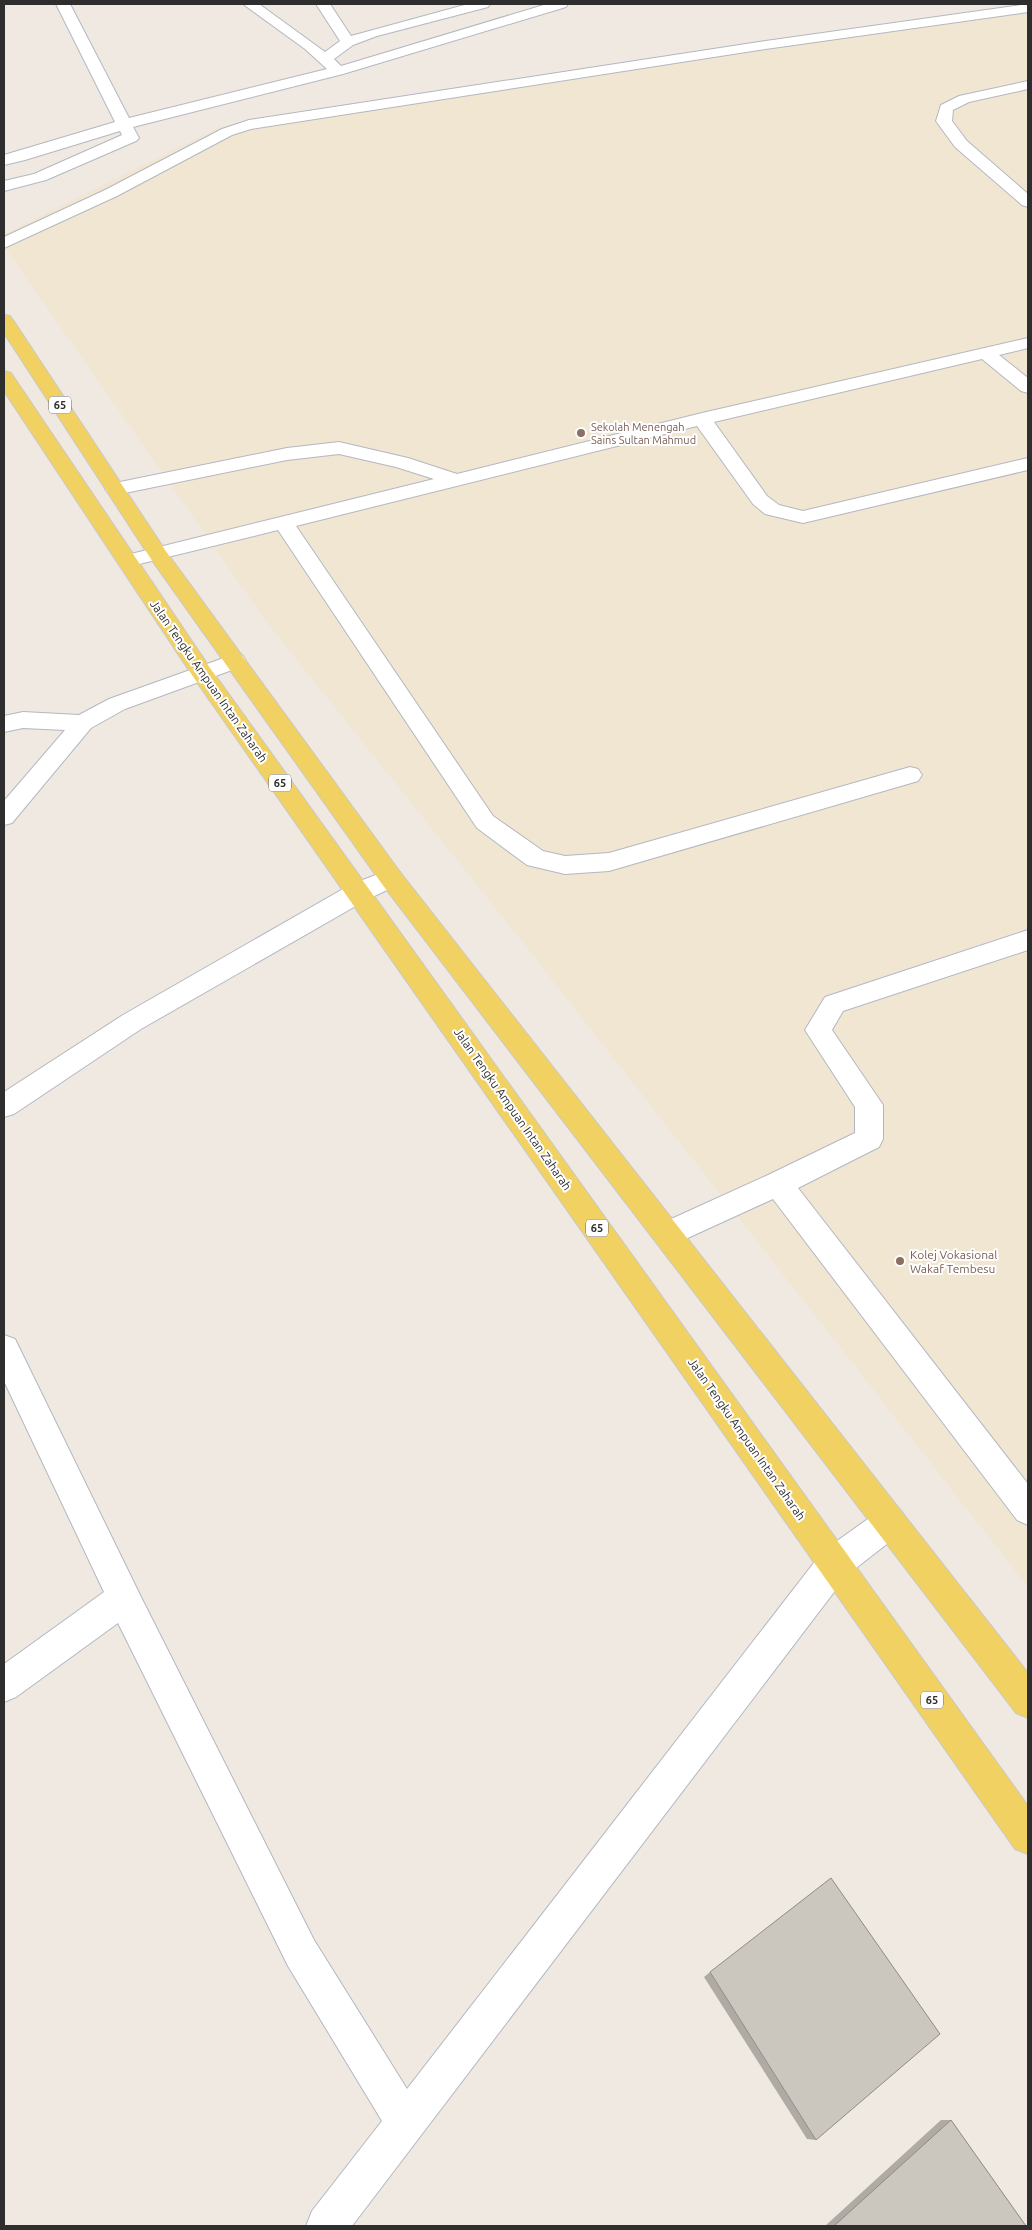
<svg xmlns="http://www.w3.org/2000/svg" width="1032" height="2230" font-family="Ubuntu,sans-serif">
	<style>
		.education { fill: #f0e6d1 }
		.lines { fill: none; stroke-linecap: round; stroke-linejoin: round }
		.service-casing { stroke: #b4b7c1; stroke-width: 2 }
		.minor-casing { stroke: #b4b7c1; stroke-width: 2 }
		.primary-casing { stroke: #c9c9c9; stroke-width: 2 }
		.service { fill: #fff; fill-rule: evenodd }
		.minor { fill: #fff; fill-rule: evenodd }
		.primary { fill: #f2d163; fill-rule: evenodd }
		.wall { fill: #afaba4 }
		.building { fill: #cbc7bf; stroke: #8e8b86 }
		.education-dot { fill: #8d6e63; stroke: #fff; stroke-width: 2 }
		.labels { text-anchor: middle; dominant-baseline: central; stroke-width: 4; stroke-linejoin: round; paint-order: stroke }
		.shield { fill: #fff; stroke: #6d6d6d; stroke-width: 1 }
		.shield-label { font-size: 11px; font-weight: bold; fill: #2e2e2e }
		.far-education-label { font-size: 11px; fill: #785e54; stroke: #fff; text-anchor: start }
		.street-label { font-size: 12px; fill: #2e2e2e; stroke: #fff }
		.education-label { font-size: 12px; fill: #785e54; stroke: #fff; text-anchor: start }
	</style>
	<rect width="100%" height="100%" fill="#efe9e1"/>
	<path class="education" d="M1028,4V1587L517,935L265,620L4,246V234L222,126L492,82Z"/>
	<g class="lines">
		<defs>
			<path id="service" d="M56,4H70L129,118L327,69L305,49L243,4H259L325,52L340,41L316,4H330L351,36L468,4H490L488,7L377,36L353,45L334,59L341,66L547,4H568L566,7L343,74L133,127L139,138L136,141L46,180L4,191V181L34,174L122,135L120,131L25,160L4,165V155L115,122Z
				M1028,4V12L759,50L251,129L232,135L117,196L4,248V237L105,190L222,129L249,120L759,42Z
				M1028,81V89L969,102L953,110L952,121L967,141L1028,194V207L1022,205L955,147L936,121L941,105L959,96Z
				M1028,338V348L999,355L1028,378V393L1021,391L982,359L714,422L767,496L779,505L803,511L1028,458V470L803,523L765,514L753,504L697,426L296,526L493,816L543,851L565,856L609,853L910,767L918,769L922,775L918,781L609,871L565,874L527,865L477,828L278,530L127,567L120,566L117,561L120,556L127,555L434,479L396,467L339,454L287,460L115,495L108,493L105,489L108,485L115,483L287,448L339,442L408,458L457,474L702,413Z
				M235,654L243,656L246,661L243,666L125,709L91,728L12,823L4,825V801L65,730L23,728L4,732V716L23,712L79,715L109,699Z
				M1028,930V950L843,1011L832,1030L883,1105V1139L879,1147L798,1188L1028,1484V1525L1017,1520L773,1199L668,1247L658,1243L654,1234L658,1225L768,1175L855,1133V1107L805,1030L825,997Z"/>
			<path id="minor" d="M391,869L400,872L403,878L400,884L368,899L141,1029L14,1114L4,1117V1092L123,1015L350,885Z
				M4,1335L15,1339L141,1597L314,1940L407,2089L823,1551L879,1511L890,1506L901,1511L906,1522L901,1533L847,1575L352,2226H306L312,2211L382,2121L288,1966L118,1623L16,1697L4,1702V1664L104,1592L4,1381Z"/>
			<path id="primary" d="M4,315L10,316L13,320L165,550L400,872L1028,1673V1718L1016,1713L382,884L151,559L4,333Z
				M4,371L11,373L210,668L1028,1806V1854L1015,1849L194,678L4,391Z"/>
		</defs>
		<use href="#service" class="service-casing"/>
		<use href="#minor" class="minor-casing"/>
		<use href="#primary" class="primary-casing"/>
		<use href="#service" class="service"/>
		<use href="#minor" class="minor"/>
		<use href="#primary" class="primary"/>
	</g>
	<path class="wall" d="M710,1972L816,2140L807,2139L704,1977Z
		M941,2120H951L1026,2226H825Z"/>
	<path class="building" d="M831,1878L940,2034L816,2140L710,1972Z
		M951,2120L1026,2226H834Z"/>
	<g class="education-dot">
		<circle cx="581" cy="433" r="5"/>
		<circle cx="900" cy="1261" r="5"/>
	</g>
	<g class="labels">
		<g class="shield">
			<rect x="49" y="396.5" width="22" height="17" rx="4"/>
			<rect x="269" y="774.5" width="22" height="17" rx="4"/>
			<rect x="586" y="1219.5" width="22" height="17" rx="4"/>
			<rect x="921" y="1691.5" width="22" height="17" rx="4"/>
		</g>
		<g class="shield-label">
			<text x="60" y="405">65</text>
			<text x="280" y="783">65</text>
			<text x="597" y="1228">65</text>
			<text x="932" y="1700">65</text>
		</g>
		<g class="far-education-label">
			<text x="591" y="427">Sekolah Menengah<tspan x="591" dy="13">Sains Sultan Mahmud</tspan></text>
		</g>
		<g class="street-label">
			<text transform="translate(209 681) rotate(55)">Jalan Tengku Ampuan Intan Zaharah</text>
			<text transform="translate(513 1109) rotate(55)">Jalan Tengku Ampuan Intan Zaharah</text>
			<text transform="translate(747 1439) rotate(55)">Jalan Tengku Ampuan Intan Zaharah</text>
		</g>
		<g class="education-label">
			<text x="910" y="1254">Kolej Vokasional<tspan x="910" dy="14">Wakaf Tembesu</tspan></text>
		</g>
	</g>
	<rect width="1032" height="2230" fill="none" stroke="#2e2e2e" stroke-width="10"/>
</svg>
